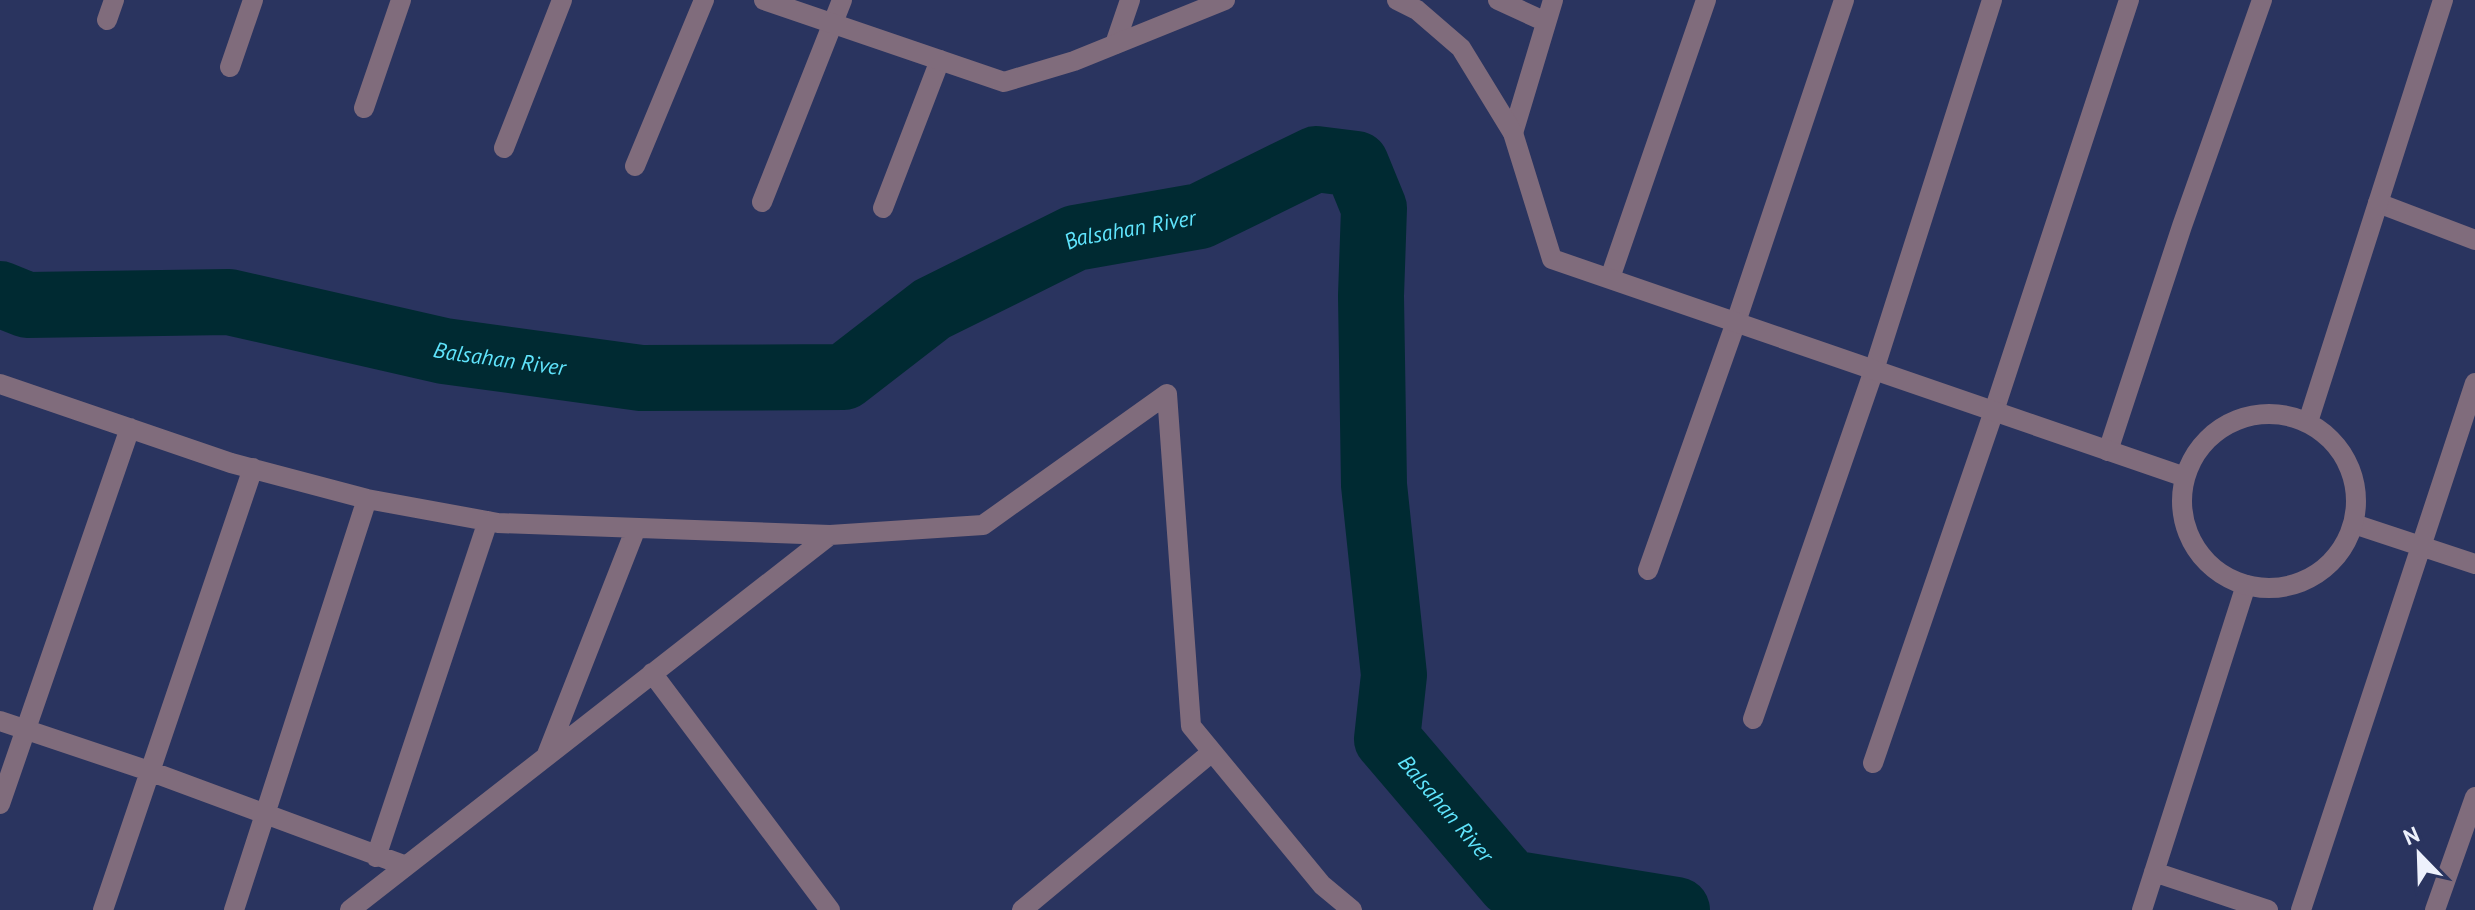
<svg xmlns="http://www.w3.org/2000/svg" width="2475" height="910" font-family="'PT Sans',sans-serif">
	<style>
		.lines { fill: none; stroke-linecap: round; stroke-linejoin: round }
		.river { stroke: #002a32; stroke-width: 66 }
		.minor { stroke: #806c7c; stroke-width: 20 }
		.tertiary { stroke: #806c7c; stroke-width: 20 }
		.labels { text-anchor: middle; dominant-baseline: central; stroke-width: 6; stroke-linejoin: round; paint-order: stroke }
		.water-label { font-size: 22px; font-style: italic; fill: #5fe4fc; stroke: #2a345f }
	</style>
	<rect width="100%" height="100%" fill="#2a345f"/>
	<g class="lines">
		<path class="river" id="s1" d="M0,294L27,305L229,302L444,351L641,378L844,377L932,309L1075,238L1200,216L1316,159L1356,164L1374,208L1371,296L1374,485L1394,675L1387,739L1510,883L1677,910"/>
		<path class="minor" d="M1498,0L1546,22
			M107,20L114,0
			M1115,44L1130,0
			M230,67L253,0
			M364,108L401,0
			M1513,133L1553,0
			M504,148L562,0
			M635,166L704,0
			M762,202L842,0
			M2378,203L2475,240
			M883,208L940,60
			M1610,278L1706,0
			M0,384L231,463L367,499L498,523L830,535L983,525L1167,394L1191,726L1322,885L1352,910
			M2108,451L2182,226L2262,0
			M2354,524L2475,564
			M1648,570L1736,322L1844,0
			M652,673L830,910
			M1753,719L1874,370L1992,0
			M0,721L152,772L406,866
			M546,757L636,528
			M1873,763L1994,411L2129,0
			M0,804L130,428
			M376,857L488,521
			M2154,872L2268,910
			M103,910L253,468
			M234,910L367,499
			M350,910L830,535
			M1022,910L1212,752
			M2142,910L2246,585
			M2301,910L2475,383
			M2435,910L2475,797"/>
		<path class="tertiary" d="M764,0L1004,82L1074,61L1225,0
			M1397,0L1417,10L1461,48L1513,133L1552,259L2185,477
			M2182 501a87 87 0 1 1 174 0a87 87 0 1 1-174 0Z
			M2308,422L2443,0"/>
	</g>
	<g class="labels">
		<g class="water-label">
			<text stroke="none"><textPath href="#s1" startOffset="1180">Balsahan River</textPath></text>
			<text stroke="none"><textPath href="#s1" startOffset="508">Balsahan River</textPath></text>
			<text stroke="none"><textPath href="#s1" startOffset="2092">Balsahan River</textPath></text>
		</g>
	</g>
	<g transform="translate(2419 854) rotate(337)" stroke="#2a345f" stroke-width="6" paint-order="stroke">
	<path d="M0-6L14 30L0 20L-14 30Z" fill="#edf1fc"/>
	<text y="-12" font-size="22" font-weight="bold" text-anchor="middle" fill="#edf1fc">N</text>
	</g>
</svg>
